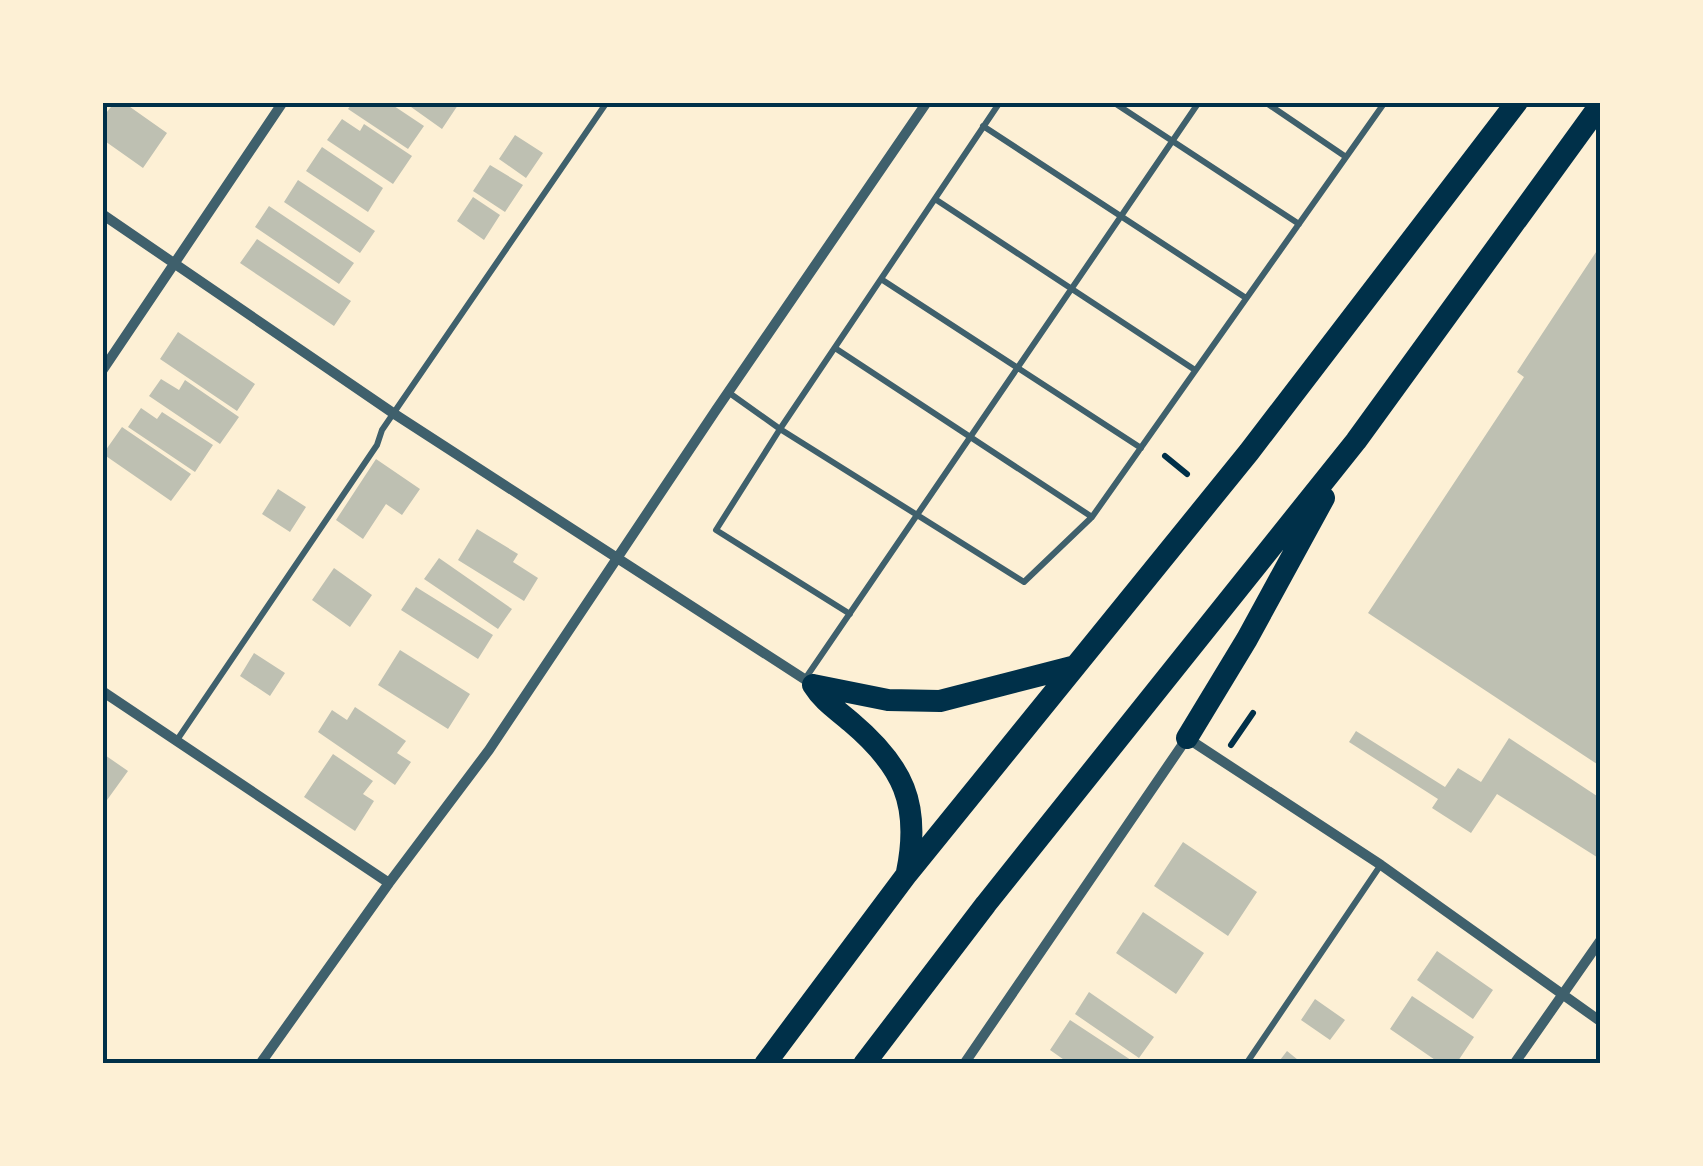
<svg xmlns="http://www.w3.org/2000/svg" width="1703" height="1166" font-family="'DejaVu Sans',sans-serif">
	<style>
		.building { fill: #bec0b2 }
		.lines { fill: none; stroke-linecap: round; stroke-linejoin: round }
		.path { stroke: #003049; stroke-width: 6 }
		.service { stroke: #3f606c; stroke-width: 6 }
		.minor { stroke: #3f606c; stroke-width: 10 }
		.trunk { stroke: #003049; stroke-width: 22 }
		.neatline { fill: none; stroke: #003049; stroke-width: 4 }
	</style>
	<rect width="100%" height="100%" fill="#fdf0d5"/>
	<path class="building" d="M115,102H123L167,133L143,168L102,139V118Z
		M353,102H388L424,126L408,149L348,109Z
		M404,102H460L442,129Z
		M342,119L360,131L364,124L412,156L393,184L327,140Z
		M515,135L543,153L526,178L499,159Z
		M322,147L383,188L368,212L306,171Z
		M490,165L523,185L505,212L473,191Z
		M298,180L375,231L360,253L284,202Z
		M473,197L500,215L484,240L457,221Z
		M269,206L354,263L339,284L255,227Z
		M257,239L351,301L334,326L240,263Z
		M1600,246V766L1368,613L1524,377L1517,372Z
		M178,332L255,384L237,411L160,359Z
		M161,379L179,390L185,380L239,417L220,444L149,396Z
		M141,408L157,419L162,412L213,445L195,472L128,427Z
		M122,427L191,474L171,501L103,454Z
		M376,459L420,489L402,515L386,504L363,539L336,520Z
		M278,489L306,507L290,532L262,514Z
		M477,529L518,554L513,562L538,578L524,601L458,560Z
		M439,558L512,609L498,629L424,579Z
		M334,568L372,595L350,627L312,600Z
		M416,587L493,635L478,659L401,610Z
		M400,650L470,694L448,729L378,685Z
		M254,653L285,673L270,696L240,676Z
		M355,707L406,741L397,753L411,762L395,785L318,732L332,710L347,720Z
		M1356,731L1445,787L1458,768L1481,782L1509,738L1600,798V859L1497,794L1471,833L1432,808L1438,799L1349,742Z
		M102,753L128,771L102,807Z
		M333,754L373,781L363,794L374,801L355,831L304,797Z
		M1183,842L1257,892L1228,936L1154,886Z
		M1143,912L1204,953L1176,994L1116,953Z
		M1437,951L1493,990L1473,1019L1417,980Z
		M1089,992L1154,1037L1139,1058L1075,1014Z
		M1412,996L1474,1037L1456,1064H1441L1390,1029Z
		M1315,999L1345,1020L1330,1040L1301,1020Z
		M1070,1020L1137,1064H1070L1050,1050Z
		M1287,1051L1303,1064H1277Z"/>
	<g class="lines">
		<path class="path" d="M1165,456L1187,474
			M1231,745L1253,713"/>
		<path class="service" d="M1113,102L1299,224
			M1265,102L1346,157
			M983,126L1246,298
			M935,199L1195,370
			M881,279L1141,448
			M835,348L1092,517
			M728,392L780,429L1024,582L1092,517L1385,102
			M850,614L716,530L780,429L1000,102
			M805,679L1199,102
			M177,740L377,445L382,430L607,102
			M1246,1064L1380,866"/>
		<path class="minor" d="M102,214L393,413L812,684
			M102,371L283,102
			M102,691L389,883
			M260,1064L389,883L489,750L716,410L927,102
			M964,1064L1187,738L1381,865L1600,1021
			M1514,1064L1600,941"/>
		<path class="trunk" d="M813,685L888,700L940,701L1072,667
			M813,685C823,701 836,709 851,722C903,766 921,804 907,872
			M1187,738L1247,639L1324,498
			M765,1064L907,874L1249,452L1517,102
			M864,1064L986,904L1356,441L1600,105"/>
	</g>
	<rect width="1703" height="1166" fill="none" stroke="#fdf0d5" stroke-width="210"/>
	<rect x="105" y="105" width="1493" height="956" class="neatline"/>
</svg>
